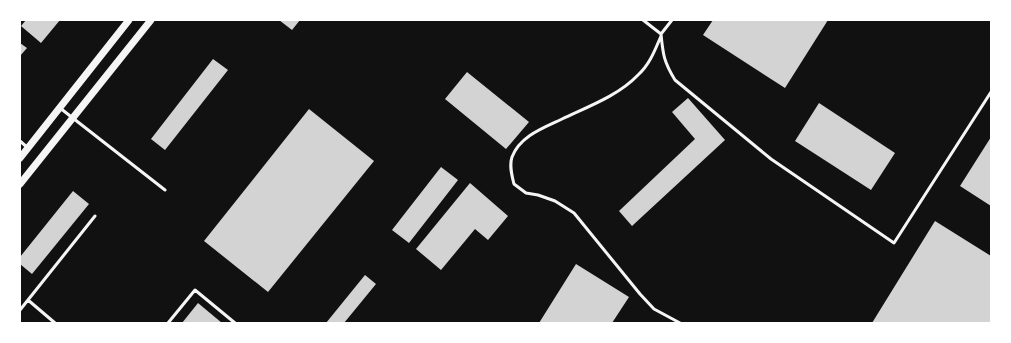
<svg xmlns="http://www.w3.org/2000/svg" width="1011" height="343" font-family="Montserrat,sans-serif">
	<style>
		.building { fill: #d3d3d3 }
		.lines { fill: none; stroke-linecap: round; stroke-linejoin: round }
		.service { stroke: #f5f5f5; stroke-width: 3 }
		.tertiary { stroke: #f5f5f5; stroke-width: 7 }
	</style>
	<rect width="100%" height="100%" fill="#111"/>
	<path class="building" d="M26,20H60L41,43L21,26Z
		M279,20H300L292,30Z
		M713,20H828L785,88L703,35Z
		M20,43L27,48L20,56Z
		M213,59L228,70L165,150L151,139Z
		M467,72L529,122L506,149L445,99Z
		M688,98L725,140L632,226L619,211L695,139L672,112Z
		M819,103L895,153L871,190L795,141Z
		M309,109L374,161L268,292L204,241Z
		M991,137V206L960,186Z
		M441,167L458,180L409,243L392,230Z
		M470,183L508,216L488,240L475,229L441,270L416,249Z
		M73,191L89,204L32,274L20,264V257Z
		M935,221L991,256V323H872Z
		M576,264L629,297L612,323H539Z
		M365,275L376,284L344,323H326Z
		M198,303L222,323H182Z"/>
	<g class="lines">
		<path class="service" d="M643,20L661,34L672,20
			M661,34C663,55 664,62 675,80L771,159L894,243L991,92
			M661,36C655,50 650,64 638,75C618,96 587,107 562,119C543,128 520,136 512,157C509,166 512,176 514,184L526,193L538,195L555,201L574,213L640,294L654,309L680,323
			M60,108L165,190
			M20,141L28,148
			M28,300L55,323
			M20,310L95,216
			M168,323L195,290L235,323"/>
		<path class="tertiary" d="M20,158L129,20
			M20,184L151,20"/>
	</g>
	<rect width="1011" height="343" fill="none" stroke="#ffffff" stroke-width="42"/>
</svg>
